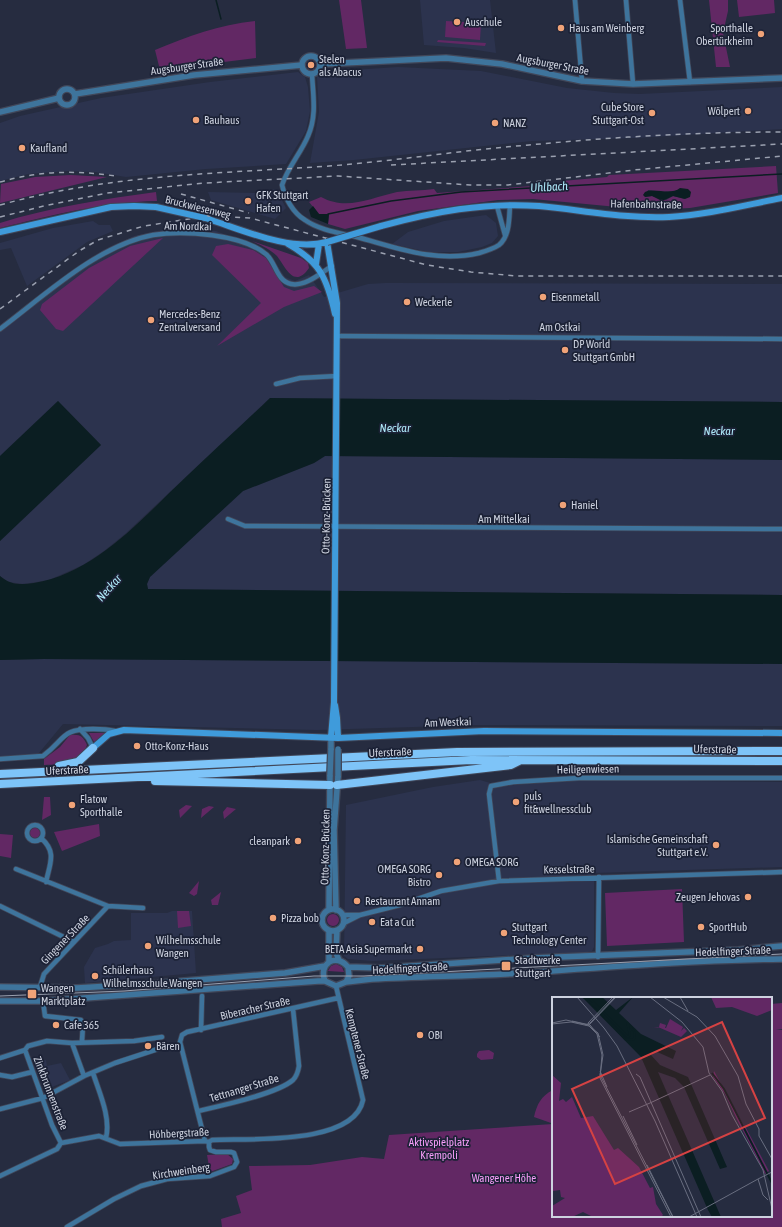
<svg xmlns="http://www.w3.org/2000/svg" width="782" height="1227" font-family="'Asap Condensed',sans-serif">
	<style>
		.built { fill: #2c334e }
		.green { fill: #622864; fill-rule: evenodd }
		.water { fill: #0b1e22 }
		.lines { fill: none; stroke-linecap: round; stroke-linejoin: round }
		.stream { stroke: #0b1e22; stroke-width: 1.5 }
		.minor-casing { stroke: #414759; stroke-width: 6 }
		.tertiary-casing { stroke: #414759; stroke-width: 8 }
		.secondary-casing { stroke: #414759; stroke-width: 8 }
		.trunk-casing { stroke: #414759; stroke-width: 10 }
		.minor { stroke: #3e749c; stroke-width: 4.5 }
		.tertiary { stroke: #3e749c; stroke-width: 5.5 }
		.secondary { stroke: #3f9bdb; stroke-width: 6 }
		.trunk { stroke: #7ec4f8; stroke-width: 8 }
		.tram { stroke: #9ba1b0; stroke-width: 1 }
		.rail { stroke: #9ba1b0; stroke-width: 1.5; stroke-dasharray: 5 5; stroke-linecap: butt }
		.tertiary-bridge-casing { stroke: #414759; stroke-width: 8; stroke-linecap: butt }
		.secondary-bridge-casing { stroke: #414759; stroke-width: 8; stroke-linecap: butt }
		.tertiary-bridge { stroke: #3e749c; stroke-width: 5.5 }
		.secondary-bridge { stroke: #3f9bdb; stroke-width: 6 }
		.poi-dot { fill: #f0a378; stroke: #1c2236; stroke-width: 1.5 }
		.labels { text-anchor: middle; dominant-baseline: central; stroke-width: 3.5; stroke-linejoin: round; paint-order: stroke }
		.poi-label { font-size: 11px; fill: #cdd2df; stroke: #1c2236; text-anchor: start }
		.street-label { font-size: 11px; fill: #cdd2df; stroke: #1c2236 }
		.park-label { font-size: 11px; fill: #f99efb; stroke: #1c2236 }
		.water-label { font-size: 12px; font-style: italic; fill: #aee9f9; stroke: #1c2236 }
		.inset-river { fill: none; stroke: #0b1e22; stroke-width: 2 }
		.inset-road { fill: none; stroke: #696e80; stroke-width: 1 }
		.view { fill: #d54243; fill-opacity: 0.15; stroke: #d54243; stroke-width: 2 }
		.inset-edge { fill: none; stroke: #cdd2df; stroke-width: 2 }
	</style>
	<rect width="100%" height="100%" fill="#262c40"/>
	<path class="built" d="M420,0H490L496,53L464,48L424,45Z
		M398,67L481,71L567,88L614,93L640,94L782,87V129L636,138L532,141L354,160L310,163L319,112L317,76L323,72Z
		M298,72L305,77L308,87L310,111L306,131L286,164L206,169L126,177L95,172L68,171L28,174L0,181V123L20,116L101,98L210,82Z
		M276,189L286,208L275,219L211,200L208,192L257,193Z
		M486,215L496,223L498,236L492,243L482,247L458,252H429L392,244L408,232L444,221Z
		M93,221L99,225H110L113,231L87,242L27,286L11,248L0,250V243L53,228Z
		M172,228L216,231L262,249L270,255L285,277L295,281L309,275L324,297L368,284L386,283L782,284V402L270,398L125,534L104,551L83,565L49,580L24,584L8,582L0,576V541L101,445L58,401L0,456V325L103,250L134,236Z
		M325,456L782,460V595L148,589L147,584L150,577L243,491L314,463Z
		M44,659L782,664V726L478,725L317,730L63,724L34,759L0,762V660Z
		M480,780L501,786L578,780L782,782V867L594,873V947L592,951L588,952L372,961L348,959L344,956L346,805L433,787Z
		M172,911H192L196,973L85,983L84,967L95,948L108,944L114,941L131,940V913H167Z
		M46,1060L47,1066L61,1063L70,1080L44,1090L34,1067V1061Z"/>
	<path class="green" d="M339,0H361L367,48L346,49Z
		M709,0H728V11L723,33L730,67H716Z
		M737,0H774L775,13L739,17Z
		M255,21L256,58L160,70L155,50C188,36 219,25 255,21Z
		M446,21L481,23L480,40L445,37Z
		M438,40L486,43L485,46L437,42Z
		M306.5 65a4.5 4.5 0 1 1 9 0a4.5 4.5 0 1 1-9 0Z
		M776,166L778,193L690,208L649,210L533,199L498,200L418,211L345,229L328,224L329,214H319L309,202L321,197C347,211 370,198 397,192C409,190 422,191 434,189L437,193L560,184L562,181L607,177L609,175ZM648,190L658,192L677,191L685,199L673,196L666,200L652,196L645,197Z
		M71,175L107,177L0,203L1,184L35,177Z
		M156,192L157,201C103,202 52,215 0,228V223C51,207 104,199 156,192Z
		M163,238L63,331L56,329L40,310L42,304L89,268L130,246Z
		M252,241L301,258L308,263L309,268C294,290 285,266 277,256C270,249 261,245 252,241Z
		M228,244L253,250L266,258L284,287L294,291L314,286L322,292L284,307L217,346L261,303L212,255L216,246Z
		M89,733H105L94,742Z
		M70,735C80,734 83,736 87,745C80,765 63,764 44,765V759L60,747Z
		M44,797H50L51,815L42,820Z
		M186,805L192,806L180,818L179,810Z
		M209,806L214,807L201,818L202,809Z
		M227,807L236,809L224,819L223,812Z
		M99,824L100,836L62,851L54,832Z
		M30 833a5 5 0 1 1 10 0a5 5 0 1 1-10 0Z
		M0,834L13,835L11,858L0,856Z
		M199,881L197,894L194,896L189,893Z
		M682,889L684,942L607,946L605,893Z
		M221,892L218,905H212L211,900Z
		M177,911H189L191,926L178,928Z
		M327 920a6 6 0 1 1 12 0a6 6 0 1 1-12 0Z
		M336,964L342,967L344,972L328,971L331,966Z
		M782,1003V1029L776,1030H782V1227H222L221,1219L241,1213L236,1196L252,1190L249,1166L310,1165L362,1157L384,1159L389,1135L553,1124V1216H771V1004Z
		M489,1050L494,1053L493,1059L481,1060L477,1057V1054L479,1051Z
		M553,1090V1123H551L534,1117C537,1104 541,1096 553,1090Z
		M227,1154L233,1159L232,1164L210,1172L207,1155Z"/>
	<path class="water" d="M680,188L688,189L691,192L690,197L685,199L673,196L662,201L652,196L645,197L643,195L645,192C655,187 670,196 680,188Z
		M313,206L319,214H329L328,224L311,217L309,210Z
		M270,398L782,402V460L325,456L314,463L243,491L150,577L147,584L148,589L782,595V664L44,659L0,660V576C10,585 21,585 34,583C97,573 144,516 188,475C215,449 243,424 270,398Z
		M58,401L101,445L0,541V456Z"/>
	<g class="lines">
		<path class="stream" d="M216,0L221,19
			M328,214L391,201L461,192L782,174"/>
		<defs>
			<path id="minor" d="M575,0L582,81
				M626,0L633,84
				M680,0L690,82
				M312,74C313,95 317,116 308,136C301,153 288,167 282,185C285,198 293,213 305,220C319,230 340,233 357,237C398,248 436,263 479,253C486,251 493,249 499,245C510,236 509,218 510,205
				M497,206L505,235
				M0,329C44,296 98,245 153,235C183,230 243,234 267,255C276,264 277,281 291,284C305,287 321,273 332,266
				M337,336L782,339
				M276,384L300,378L337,376
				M228,519L245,526L782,529
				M80,729L88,738L93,748
				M0,759L43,756C66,739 60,729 93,729C101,729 107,729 115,731
				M27 833a8 8 0 1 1 16 0a8 8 0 1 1-16 0Z
				M41,838C57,852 50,863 46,882
				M16,869L108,906
				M499,881L489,794L491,786L513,782L579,778H782
				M0,906L74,942
				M343,915H359
				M344,923L360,915L400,905L441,891L499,881L782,872
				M598,957L599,877
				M40,987L44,974L108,906L143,908
				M43,1001L45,1016L81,1020L83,1024L82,1041
				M201,1030L202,996
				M72,1043L84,1076
				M25,1050L52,1125L61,1143
				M0,1058L25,1050L28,1046L47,1041L72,1043L134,1041L162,1037
				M93,1073C99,1092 111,1117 106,1138
				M0,1075L12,1077L32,1072
				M0,1109L43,1098L84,1076L115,1063L164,1047
				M198,1111C220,1106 277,1094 293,1080C297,1076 298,1072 299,1066L293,1009
				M205,1141L180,1042L182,1035L187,1032L338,998
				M0,1176L57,1149L61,1143L99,1136L120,1144L205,1141L209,1142L212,1140C247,1138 354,1146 363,1100L336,986
				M67,1227L114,1199L141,1186L167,1179L210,1176L234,1167L237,1162L234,1153L231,1152H216L210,1150L209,1147V1142"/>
			<path id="tertiary" d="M302 65a9 9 0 1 1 18 0a9 9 0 1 1-18 0Z
				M320,64L446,58L502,64L582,81L633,84L782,78
				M59 97a8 8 0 1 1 16 0a8 8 0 1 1-16 0Z
				M75,94L194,75L302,65
				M0,112L59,98
				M331,750V737
				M322 920a11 11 0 1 1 22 0a11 11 0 1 1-22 0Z
				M329,910L330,775
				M336,910L334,830L338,776
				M329,930V962
				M337,930L336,953L339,960
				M325,981C318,964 336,952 348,967L382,968L533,958L738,950L782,946
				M346,982L349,976L348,967
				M0,987L77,988L159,983L285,973L325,966
				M0,1001H43L318,981H325L336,986L346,982L372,979C428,976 484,976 539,972C620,966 701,960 782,959"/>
			<path id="secondary" d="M205,218C241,229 289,252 327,242L337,303L334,702L331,737
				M381,226C433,212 484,202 539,206C582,210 625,219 669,217C707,215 745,205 782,198
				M0,232L111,207L134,206L156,207
				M288,244C320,262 327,278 335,314
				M316,264L319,244
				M335,705L337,718L338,738
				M93,748L109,734L124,730L338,738L484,731L782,733"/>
			<path id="trunk" d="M59,766L78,762L93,748
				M0,774L457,752L782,751
				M155,781L330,785
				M0,784L471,760L782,761
				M337,785L511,765L519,761"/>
		</defs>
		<use href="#minor" class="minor-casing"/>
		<use href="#tertiary" class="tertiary-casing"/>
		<use href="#secondary" class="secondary-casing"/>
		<use href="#trunk" class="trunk-casing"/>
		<use href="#minor" class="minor"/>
		<use href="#tertiary" class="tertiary"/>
		<use href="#secondary" class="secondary"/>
		<use href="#trunk" class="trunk"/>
		<path class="tram" d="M0,996L124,991L314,976H364L782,954"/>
		<path class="rail" d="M391,165L782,144
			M0,182C38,171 76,170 115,176
			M181,194L249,213
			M0,205C112,174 215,174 329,166C396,161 462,150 529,145C613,137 698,132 782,132
			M0,217L48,205L107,193L205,183L338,176L470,185H508L634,170L782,156
			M0,309L79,251L98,240L144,226L208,216L250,218L427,265L471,272L517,276H782"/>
		<defs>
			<path id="tertiary-bridge" d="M338,749V776
				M330,775L331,750"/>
			<path id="secondary-bridge" d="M156,207L205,218
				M327,242L381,226"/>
		</defs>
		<use href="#tertiary-bridge" class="tertiary-bridge-casing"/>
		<use href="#secondary-bridge" class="secondary-bridge-casing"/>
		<use href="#tertiary-bridge" class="tertiary-bridge"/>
		<use href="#secondary-bridge" class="secondary-bridge"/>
	</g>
	<g class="poi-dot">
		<circle cx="457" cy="22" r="4"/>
		<circle cx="561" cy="28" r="4"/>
		<circle cx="761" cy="34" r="4"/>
		<circle cx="311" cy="65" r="4"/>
		<circle cx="748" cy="111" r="4"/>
		<circle cx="652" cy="113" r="4"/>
		<circle cx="196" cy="120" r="4"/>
		<circle cx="495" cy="123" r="4"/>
		<circle cx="22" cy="148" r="4"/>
		<circle cx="248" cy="201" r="4"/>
		<circle cx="543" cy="297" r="4"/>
		<circle cx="407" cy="302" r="4"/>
		<circle cx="151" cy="320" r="4"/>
		<circle cx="565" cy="350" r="4"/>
		<circle cx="563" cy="505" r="4"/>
		<circle cx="137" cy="746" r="4"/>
		<circle cx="516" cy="802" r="4"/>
		<circle cx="72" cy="805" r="4"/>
		<circle cx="298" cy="841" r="4"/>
		<circle cx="716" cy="845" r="4"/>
		<circle cx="457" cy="862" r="4"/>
		<circle cx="439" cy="875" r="4"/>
		<circle cx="748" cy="897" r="4"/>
		<circle cx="357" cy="901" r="4"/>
		<circle cx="273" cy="918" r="4"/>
		<circle cx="372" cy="922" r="4"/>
		<circle cx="701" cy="927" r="4"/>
		<circle cx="504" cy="933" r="4"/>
		<circle cx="148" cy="946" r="4"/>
		<circle cx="420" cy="949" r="4"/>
		<rect x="501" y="961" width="10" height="10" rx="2"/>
		<circle cx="95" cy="976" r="4"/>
		<rect x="27" y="989" width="10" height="10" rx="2"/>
		<circle cx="56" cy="1025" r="4"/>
		<circle cx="420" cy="1035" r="4"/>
		<circle cx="148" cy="1046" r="4"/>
	</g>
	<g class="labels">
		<g class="poi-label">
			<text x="465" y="22">Auschule</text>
			<text x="569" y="28">Haus am Weinberg</text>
			<text x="753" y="28" text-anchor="end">Sporthalle<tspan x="753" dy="13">Obertürkheim</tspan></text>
			<text x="319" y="59">Stelen<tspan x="319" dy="13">als Abacus</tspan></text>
			<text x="644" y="107" text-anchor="end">Cube Store<tspan x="644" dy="13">Stuttgart-Ost</tspan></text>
			<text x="740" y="111" text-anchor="end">Wölpert</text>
			<text x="204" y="120">Bauhaus</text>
			<text x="503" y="123">NANZ</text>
			<text x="30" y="148">Kaufland</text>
			<text x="256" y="195">GFK Stuttgart<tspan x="256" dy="13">Hafen</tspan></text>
			<text x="551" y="297">Eisenmetall</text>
			<text x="415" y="302">Weckerle</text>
			<text x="159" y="314">Mercedes-Benz<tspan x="159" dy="13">Zentralversand</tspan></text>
			<text x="573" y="344">DP World<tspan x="573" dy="13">Stuttgart GmbH</tspan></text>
			<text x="571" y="505">Haniel</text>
			<text x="145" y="746">Otto-Konz-Haus</text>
			<text x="524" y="796">puls<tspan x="524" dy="13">fit&amp;wellnessclub</tspan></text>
			<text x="80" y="799">Flatow<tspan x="80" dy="13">Sporthalle</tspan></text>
			<text x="708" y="839" text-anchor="end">Islamische Gemeinschaft<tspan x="708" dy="13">Stuttgart e.V.</tspan></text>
			<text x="290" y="841" text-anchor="end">cleanpark</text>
			<text x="465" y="862">OMEGA SORG</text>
			<text x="431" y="869" text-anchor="end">OMEGA SORG<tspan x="431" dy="13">Bistro</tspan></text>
			<text x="740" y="897" text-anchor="end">Zeugen Jehovas</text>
			<text x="365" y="901">Restaurant Annam</text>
			<text x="281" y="918">Pizza bob</text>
			<text x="380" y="922">Eat a Cut</text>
			<text x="512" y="927">Stuttgart<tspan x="512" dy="13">Technology Center</tspan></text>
			<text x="709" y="927">SportHub</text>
			<text x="156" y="940">Wilhelmsschule<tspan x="156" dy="13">Wangen</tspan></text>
			<text x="412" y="949" text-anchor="end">BETA Asia Supermarkt</text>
			<text x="515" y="960">Stadtwerke<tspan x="515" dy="13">Stuttgart</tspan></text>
			<text x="103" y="970">Schülerhaus<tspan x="103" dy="13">Wilhelmsschule Wangen</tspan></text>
			<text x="41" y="988">Wangen<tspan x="41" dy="13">Marktplatz</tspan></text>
			<text x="64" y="1025">Cafe 365</text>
			<text x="428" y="1035">OBI</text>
			<text x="156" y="1046">Bären</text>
		</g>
		<g class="street-label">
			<text transform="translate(553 64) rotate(11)">Augsburger Straße</text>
			<text transform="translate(187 66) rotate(-8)">Augsburger Straße</text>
			<text transform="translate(646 204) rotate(1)">Hafenbahnstraße</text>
			<text transform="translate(198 207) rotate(14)">Bruckwiesenweg</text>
			<text transform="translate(188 226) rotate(1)">Am Nordkai</text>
			<text x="560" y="327">Am Ostkai</text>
			<text transform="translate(326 516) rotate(-89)">Otto-Konz-Brücken</text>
			<text x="504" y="519">Am Mittelkai</text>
			<text transform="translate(448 722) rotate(-2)">Am Westkai</text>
			<text transform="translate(715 749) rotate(1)">Uferstraße</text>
			<text transform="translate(390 752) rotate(-3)">Uferstraße</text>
			<text transform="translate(588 769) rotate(-1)">Heiligenwiesen</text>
			<text transform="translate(67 770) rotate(-3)">Uferstraße</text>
			<text transform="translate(325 847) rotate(-89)">Otto-Konz-Brücken</text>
			<text transform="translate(569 869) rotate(-1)">Kesselstraße</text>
			<text transform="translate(65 939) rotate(-46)">Gingener Straße</text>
			<text transform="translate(733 951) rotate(-2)">Hedelfinger Straße</text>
			<text transform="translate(410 968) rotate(-3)">Hedelfinger Straße</text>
			<text transform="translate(255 1008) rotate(-13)">Biberacher Straße</text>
			<text transform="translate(358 1044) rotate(76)">Kemptener Straße</text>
			<text transform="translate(244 1088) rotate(-17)">Tettnanger Straße</text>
			<text transform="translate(51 1093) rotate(69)">Zinkbrunnenstraße</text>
			<text transform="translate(179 1133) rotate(-3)">Höhbergstraße</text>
			<text transform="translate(181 1171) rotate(-9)">Kirchweinberg</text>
		</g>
		<g class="park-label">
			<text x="439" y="1142">Aktivspielplatz<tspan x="439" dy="13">Krempoli</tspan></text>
			<text x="504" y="1178">Wangener Höhe</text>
		</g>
		<g class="water-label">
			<text transform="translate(549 187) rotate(-3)">Uhlbach</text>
			<text x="395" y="428">Neckar</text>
			<text x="719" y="431">Neckar</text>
			<text transform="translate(109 588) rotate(-48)">Neckar</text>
		</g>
	</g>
	<g transform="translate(552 997)">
		<rect width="220" height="220" fill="#262c40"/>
		<path d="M159,0H220V13L205,19L180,10L164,11ZM118,22L131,30L129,34L132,31L135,34L129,40L106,30L86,31L107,30L108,26L114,28L113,31H114ZM162,74L192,129L189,131L173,97L161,80ZM0,78L9,86L7,104L11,102L14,105L20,100L29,121L41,119L62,153L66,151L87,170L98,191L101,190L104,207L111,218L109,220H41L31,215L20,220H0V209L13,201L9,200L8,193L1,194L0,201ZM193,129L217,174L213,177L190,132Z" fill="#622864"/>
		<path d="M30,0H50L64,13L81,0L67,16L89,37L124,54L121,62L103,54L99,58L108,68L136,80L175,170L168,172L132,90L123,81L106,75L169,220H160L156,213L89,60Z" fill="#0b1e22"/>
		<path class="inset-river" d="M32,0L47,13M36,0L49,13M49,16L74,43L82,42L83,36L75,25L78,38L76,40L51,15M160,76L172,92L220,186"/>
		<path class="inset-road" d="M25,0L52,31L65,49L103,124L145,220M98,0L130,25L151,50L157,76L170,94L180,118L211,173L220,212M111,0L145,20L163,39L186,79L194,107L207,132V139L220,162M128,0L136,14M20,24L38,28L48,40M0,26L14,23L36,28L46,36L51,58L48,78L121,220M36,26L61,0M0,27L19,25L37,29L45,37L50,58L48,81L119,220M33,28L38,26L63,0M37,28L64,0M48,74L55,90M84,77L88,80L149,220M98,106L158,78M77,115L98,106M71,119L85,148M95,168L121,220M206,182L220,175M137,220L206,182L211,198L216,203"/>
		<path class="view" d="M170,25L213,121L63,187L20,92Z"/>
		<rect width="220" height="220" class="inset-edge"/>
	</g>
</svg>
